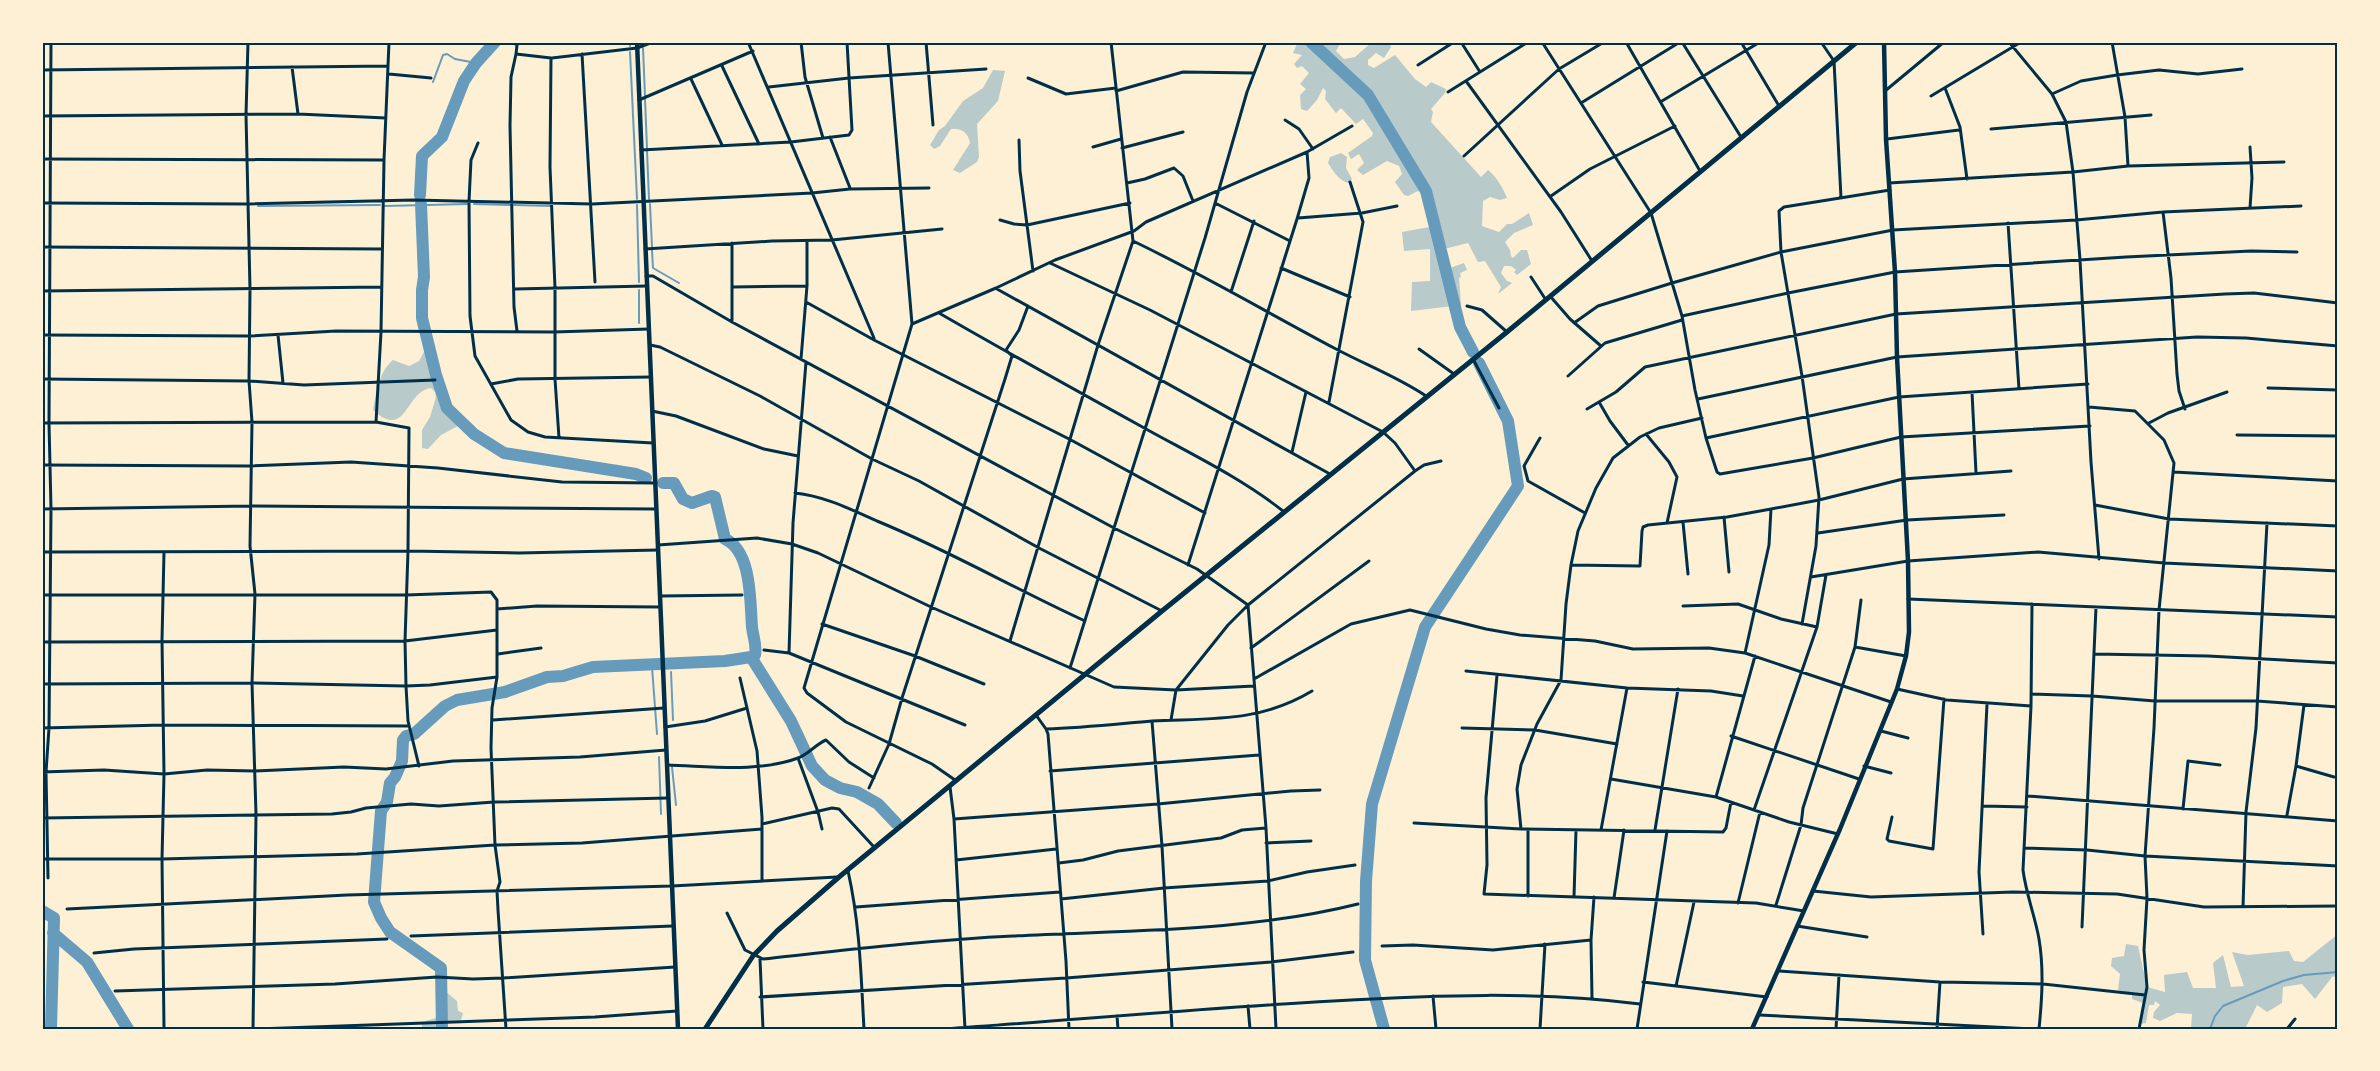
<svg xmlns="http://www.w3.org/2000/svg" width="2380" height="1071" font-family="'Fira Sans Condensed',sans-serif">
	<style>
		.green { fill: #b9caca }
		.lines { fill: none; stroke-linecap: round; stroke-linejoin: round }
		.stream { stroke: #669bbc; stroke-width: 2 }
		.river { stroke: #669bbc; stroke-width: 12 }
		.minor { stroke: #003049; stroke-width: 3 }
		.tertiary { stroke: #003049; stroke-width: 4.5 }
		.secondary { stroke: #003049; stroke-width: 4.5 }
		.trunk { stroke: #003049; stroke-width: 5 }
		.neatline { fill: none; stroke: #003049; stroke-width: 2 }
	</style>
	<rect width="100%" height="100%" fill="#fdf0d5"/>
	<path class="green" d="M1298,42H1341L1336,51L1344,59L1355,57L1372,42H1390L1391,47L1384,58L1376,53L1368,60V65L1374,68L1395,55L1415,79L1426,87L1431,82L1446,89L1445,93L1431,109L1433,112L1431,122L1481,177L1488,170C1496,176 1503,188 1507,198L1500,200L1490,197L1483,201L1482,226L1499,232L1507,224H1512L1529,213L1533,225L1514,233L1505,242L1510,250L1511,256L1513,258L1521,250H1527L1531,264L1517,275L1514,272L1516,270L1511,266H1504L1501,273L1507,281L1512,283L1498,294L1501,287L1485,261L1478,262L1468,243L1444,249L1450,268L1464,263L1467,270L1460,273L1461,277L1459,278L1461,305L1411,311L1412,282L1430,281V249L1404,251L1402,232L1440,225L1428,191H1418L1408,196L1404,195L1395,182L1402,174L1399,166L1387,161L1363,175L1357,170L1364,163L1359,154L1351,159L1348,153L1372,136L1373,133L1363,119L1356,124L1341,108L1336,113L1325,99L1326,91L1323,88L1317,100L1307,111L1301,109L1300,95L1306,89L1300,84L1309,73L1302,66L1297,68L1294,64L1302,55L1293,53Z
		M993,70L1005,71L998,101L977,124L979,157L977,162L960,173L953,170L970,143C968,133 962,128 951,129L940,146L934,149L930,145L939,130L945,126L963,101L983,88Z
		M1341,153L1347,157L1346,168L1352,179L1349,183C1339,181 1333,171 1328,163L1330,157Z
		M425,350L431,356L447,407L458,420V426L441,435L428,449L422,448V430L430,417L436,397L435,392L431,388C405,391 407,441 373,410C376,394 379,371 393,360L409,366L419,361Z
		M2338,934V979L2333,976L2315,999L2302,984L2283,987L2282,1003L2267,1012L2257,1005L2245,1029H2191L2192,1014L2177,1013L2160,1021L2153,1018L2154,1012L2160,1005L2155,1001L2154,1005H2149L2146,1023L2141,1024L2143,1003L2132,999V994L2118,990L2120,974L2111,966L2112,958L2124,956L2126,944L2138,946L2147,987L2165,992L2164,975L2187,972L2193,988H2216L2213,963L2223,955L2231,987L2244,986L2232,952L2248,955L2289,951L2294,961L2303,962Z
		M438,991H445L457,1001L458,1011L463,1013L461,1020L447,1021L444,1027L440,1029H422V1022L443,1016Z"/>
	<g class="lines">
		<path class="stream" d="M630,42V46
			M642,42L643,44
			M643,48L645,96
			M630,52L637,199
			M433,82L443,55L447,54L455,59L476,63
			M645,99L647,148
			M647,151L649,199
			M474,204L511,205
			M650,204L652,247
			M514,205L551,206
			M637,205L639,282
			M258,206L380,205
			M385,206L468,204
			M652,250L653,268L679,283
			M639,290V323
			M652,667L657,734
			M671,672L673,720
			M659,757L661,814
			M672,767L676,805
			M2210,1029L2215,1016L2223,1006L2283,981L2304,975L2338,972"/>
		<path class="river" d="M1311,42L1368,95L1426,191L1460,327L1473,352
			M420,195L422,156L442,137L464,81L476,63L495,42
			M421,204L424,277L422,290V318L436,375L447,408L474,434L504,453L636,474L646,478
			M663,483H674L683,499L692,503L712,496L715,497L725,539C752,551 750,602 752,627C753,637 757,645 755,655L751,657L791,721L812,766L825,780L840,788L857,792L878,804L896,823
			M42,911L54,918L51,1029
			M53,933L87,962L128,1029
			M442,1029L441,968L390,932L381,918L374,902L381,811L387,802L390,783L395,777L402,761L403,740L406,736L414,734L445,706L457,700L505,692L547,677L563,676L593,667L725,661L751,657
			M1384,1029L1365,960L1366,881L1372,804L1425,627L1518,486L1508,421L1479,363"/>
		<path class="minor" d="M248,42L246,115L250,289L249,381L252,422L250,546L255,594L252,683L256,814L253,1029
			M512,42L517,45L516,54L551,58L550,167L555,288V379L559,438
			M748,42L874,338
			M801,42L805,77L823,138
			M888,42L912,324L804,688L807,693L846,722L932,764L955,780
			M926,42L933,125
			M1461,42L1480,72
			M1542,42L1651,213L1682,316L1695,390L1706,438L1717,472L1720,474L1813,458L1901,437L2090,426
			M1626,42L1700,171
			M1682,42L1741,137
			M1741,42L1779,106
			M1821,42L1834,61L1841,198
			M2009,42L2052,94L2066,122L2073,172L2080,260L2091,462L2099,559
			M2112,42L2125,117L2128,166
			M516,54L511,77L510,126L514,307L517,331
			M582,54L595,282
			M552,58L637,48L653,42
			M1418,65L1454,42
			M722,66L759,144
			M292,67L298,114
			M42,70L388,66
			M389,74L431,78
			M1028,78L1066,94L1116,88
			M691,79L722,145
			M1466,81L1561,212L1592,261
			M769,87L849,78L986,69
			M1945,88L1960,127L1967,179
			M1116,91L1183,72L1254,73
			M1885,91L1944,42
			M1448,92L1528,42
			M2052,94L2081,81L2117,75L2159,70L2198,74L2242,69
			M1931,96L2021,42
			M639,100L753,51
			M1662,101L1760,42
			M1581,103L1680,42
			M42,116L298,114L386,118
			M1285,120L1299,129L1313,149
			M1991,129L2151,115
			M830,137L850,188
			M1887,139L1959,130
			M1019,140L1020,171L1033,271
			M478,143L471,160L469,201L470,316L475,356L511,420L528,432L545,437L653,443
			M1093,147L1121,139
			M1122,148L1183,132
			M641,150L791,142L849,135L852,130L847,42
			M1464,156L1559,69L1604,42
			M42,159L384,160
			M1127,183L1145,179L1174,168L1183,176L1193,201
			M1889,183L2073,172L2128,166L2284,162
			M1551,196L1590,169L1675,126
			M42,203L248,204L414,200L592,204L812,193L850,189L929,188
			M1215,203L1290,241
			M2250,208L2252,178L2250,147
			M2163,212L2171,278L2177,374L2179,391L2185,409
			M1298,218L1362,213L1397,206
			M1000,220L1014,224L1027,225L1130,203
			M2008,223L2019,389
			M1133,241C1202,274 1268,313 1336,349C1366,365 1398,377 1426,396
			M732,243V322
			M42,247L382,249
			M645,249L772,241L832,240L942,229
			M1050,263L1150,310L1383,432L1395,443L1415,471
			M1281,268L1350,297
			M646,276H653L732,322L1114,528L1197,569L1248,605L1266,828L1276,1029
			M1531,277L1546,300
			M732,287L807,286
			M515,289L647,286
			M997,289L1330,474
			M42,291L382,287
			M1231,292L1254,221
			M1550,296L1570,319L1601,346
			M806,302L874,340L1071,440L1205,513
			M1467,306L1482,310L1507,332
			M939,313C1008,353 1077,391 1146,429C1193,455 1241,478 1283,511
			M1682,316L1788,293L1895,272L2126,257L2251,251L2297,252
			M1574,323L1598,306L1672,283L1781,252L1893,230L2076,220L2163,212L2301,206
			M912,324L996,288L1055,260L1134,231L1146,222L1307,152L1352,126
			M42,335L250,336L336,331L554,332L649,329
			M278,335L283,383
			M650,345L660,347L760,396L872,459L919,481L1039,548L1162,611
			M1419,349L1454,374
			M801,359L807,286V241
			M1473,359L1499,408
			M1568,376L1605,343L1682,320
			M42,379L249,381L304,385L435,380
			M491,384L518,379L651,377
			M2268,388L2338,390
			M1972,392L1976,473
			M1698,399L1897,357L2197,337L2246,338L2338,346
			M1329,402L1363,222L1350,182
			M1599,402L1610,421L1628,445
			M2089,407L2135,411L2164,440L2174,463L2159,610L2154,728L2145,856L2147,898L2144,950L2147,987L2139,1029
			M1587,409L1616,392L1645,367L1896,314L2225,294L2254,293L2338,303
			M652,411L676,416L764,449L798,456
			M376,422L381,332L384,160L389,42
			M42,423L376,422L409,428L408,551L405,641L406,686L408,721L419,766
			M2149,423L2168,413L2227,392
			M1646,434L1669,462L1677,477L1667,523
			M2237,435L2338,436
			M1540,438L1524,466L1528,481L1585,513
			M1706,438L1899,397L2088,384
			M1292,452L1306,392
			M42,465L250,466L351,462L438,468L562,482L655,483
			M2174,472L2338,481
			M795,493C824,496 850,509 877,521C948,550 1015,589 1085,621
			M2095,505L2169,519L2338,526
			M42,509L251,506L656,509
			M1724,517L1729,572
			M1683,522L1688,574
			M1818,533L1907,520L2004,515
			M658,545L757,538L792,544L818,553L931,607L1114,687L1176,690L1254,686
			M42,552L408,551L519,553L658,550
			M1188,565L1297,219L1309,178L1307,152
			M1571,565L1640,566L1642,531L1643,527L1648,525L1727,517L1771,509L1819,500L1903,479L2011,471
			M1811,577L1908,561L2038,552L2164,563L2338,571
			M42,595H406L491,592L497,600V677L492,708L491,748L495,845L500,882L497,891L498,910L506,1029
			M660,596L742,595
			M1908,599L2338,617
			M2032,604L2031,706L2023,870C2026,894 2035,916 2039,939C2044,969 2042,999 2039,1029
			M1683,606L1738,604L1781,619L1817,627
			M497,609L537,606L660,607
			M822,624L915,656L984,684
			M1802,624L1816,546L1819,497L1802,376L1781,252L1779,211L1784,207L1890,190
			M1010,641L1098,345L1133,241L1111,42
			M42,642L405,641L497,630
			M1855,647L1906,656
			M1251,648L1369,561
			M764,650L789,653L965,725
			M789,653L793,523L806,362
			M1745,653L1769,545L1771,509
			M498,654L541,648
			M2094,654L2208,656L2338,663
			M1070,668L1205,238L1247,92L1266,42
			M1466,671L1627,688L1711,691L1743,696
			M1497,675L1486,798L1487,865L1484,894L1756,903L1804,911
			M740,678L757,751L762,817V881
			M1254,679L1351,624L1410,610L1486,629L1520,635L1595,641L1633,649L1709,648L1745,653L1891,702
			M42,684L252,683L406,686L430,685L497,677
			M1897,689L1947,700L2031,706
			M2031,694L2092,696L2155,701H2257L2338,707
			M1036,715L1046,729L1048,734L1066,961L1069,1029
			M493,720L664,708
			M1171,720L1176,690L1228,625L1248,605L1415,471L1424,465L1441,461
			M1152,721L1162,846L1172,1029
			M665,727L705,721L747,708
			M42,728L164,725L409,726
			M1462,728L1535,730L1617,744
			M1046,729C1082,728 1117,724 1152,721C1210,718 1259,723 1312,691
			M1881,731L1908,738
			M1731,736L1859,779
			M798,758L818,812L822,829
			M667,765C709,766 758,773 798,758C809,754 816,744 826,740L849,762L874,778
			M1864,766L1891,773
			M2296,766L2334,777
			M1050,771L1259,755
			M42,772L104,770L164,774L207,770L255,771L344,767L386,769L453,761L580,757L666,750
			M1611,779L1716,797L1789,822L1838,834
			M950,787L954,819L965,1029
			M869,788L889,744L902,698L1005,379L1012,356L1006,350L1019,330L1028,306
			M2028,796L2338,821
			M1716,797L1755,656
			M1983,806L2027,807
			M2183,809L2188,761L2220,765
			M1754,810L1817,627L1826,575
			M2287,815L2296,766L2304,705
			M1892,817L1887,839L1889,841L1933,849L1944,699
			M42,818L332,814L351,812L366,808L411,804L439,806L494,802L668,798
			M954,819L1158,804L1291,791L1320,790
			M1414,823L1521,829L1723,832L1726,828L1731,802
			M762,824L832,808L839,809L874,847
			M1521,829L1517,789L1521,765L1537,724L1561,680L1566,604L1571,565L1578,531L1596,488L1613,458L1640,437L1659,428L1702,418
			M1601,830L1627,688
			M1655,830L1678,689
			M1266,843L1311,841
			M2024,848L2087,850L2145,856L2338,866
			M42,859H162L357,854L495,845L582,843L762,829
			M956,860L1056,849
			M1059,863L1083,860L1118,851L1221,838L1242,830L1266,828
			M848,871C860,924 861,976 864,1029
			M48,878L46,772L49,728L51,509L49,423L51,42
			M1813,891L1871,897L2013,892L2117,894L2204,907L2338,906
			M1528,896V829
			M1574,897L1576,830
			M1614,898L1624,830
			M1061,899L1164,888L1268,881L1307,872L1355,865
			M1738,903L1760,812
			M1776,905L1801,825L1803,808L1855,647L1861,600
			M856,907L1060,892
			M2243,907L2246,812L2256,728L2267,523
			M67,909L347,895L672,886L837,877
			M727,913L745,950L763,959C846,950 930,940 1013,936C1127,930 1246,932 1358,904
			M1797,926L1867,937
			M2082,927L2096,607
			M1983,934L1979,872L1987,704
			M411,936L673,926
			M1382,946L1413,945L1493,950L1591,940
			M94,953L134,949L387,939
			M760,959L763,1029
			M1779,971L1940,982L2043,984L2145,995
			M1643,982L1767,997
			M1676,986L1694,902
			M115,991L335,984L437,977L473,979L503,978L675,967
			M1433,996L1436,1029
			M760,997L1066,978L1271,962L1353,952
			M1592,998L1591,940L1594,897
			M1248,1006L1250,1029
			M1759,1015L2033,1029
			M1117,1016L1118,1029
			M164,1029L162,859L164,774L162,640L164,552
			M256,1029L595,1017L677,1011
			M944,1029C1074,1020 1203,1008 1333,1001C1435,995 1539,991 1640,1004
			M1540,1029L1545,944
			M1637,1029L1667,831
			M1836,1029L1839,975
			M1937,1029L1940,982
			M2287,1029L2295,1019"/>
		<path class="tertiary" d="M1752,1029L1840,829L1897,689L1906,656L1909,632L1908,561L1897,357L1895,272L1886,139L1884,42"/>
		<path class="secondary" d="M637,42L678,1029"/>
		<path class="trunk" d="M705,1029L753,956L777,931L839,877L1162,611L1507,332L1857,42"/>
	</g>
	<rect width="2380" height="1071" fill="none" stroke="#fdf0d5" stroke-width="87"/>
	<rect x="44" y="44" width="2292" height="984" class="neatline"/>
</svg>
